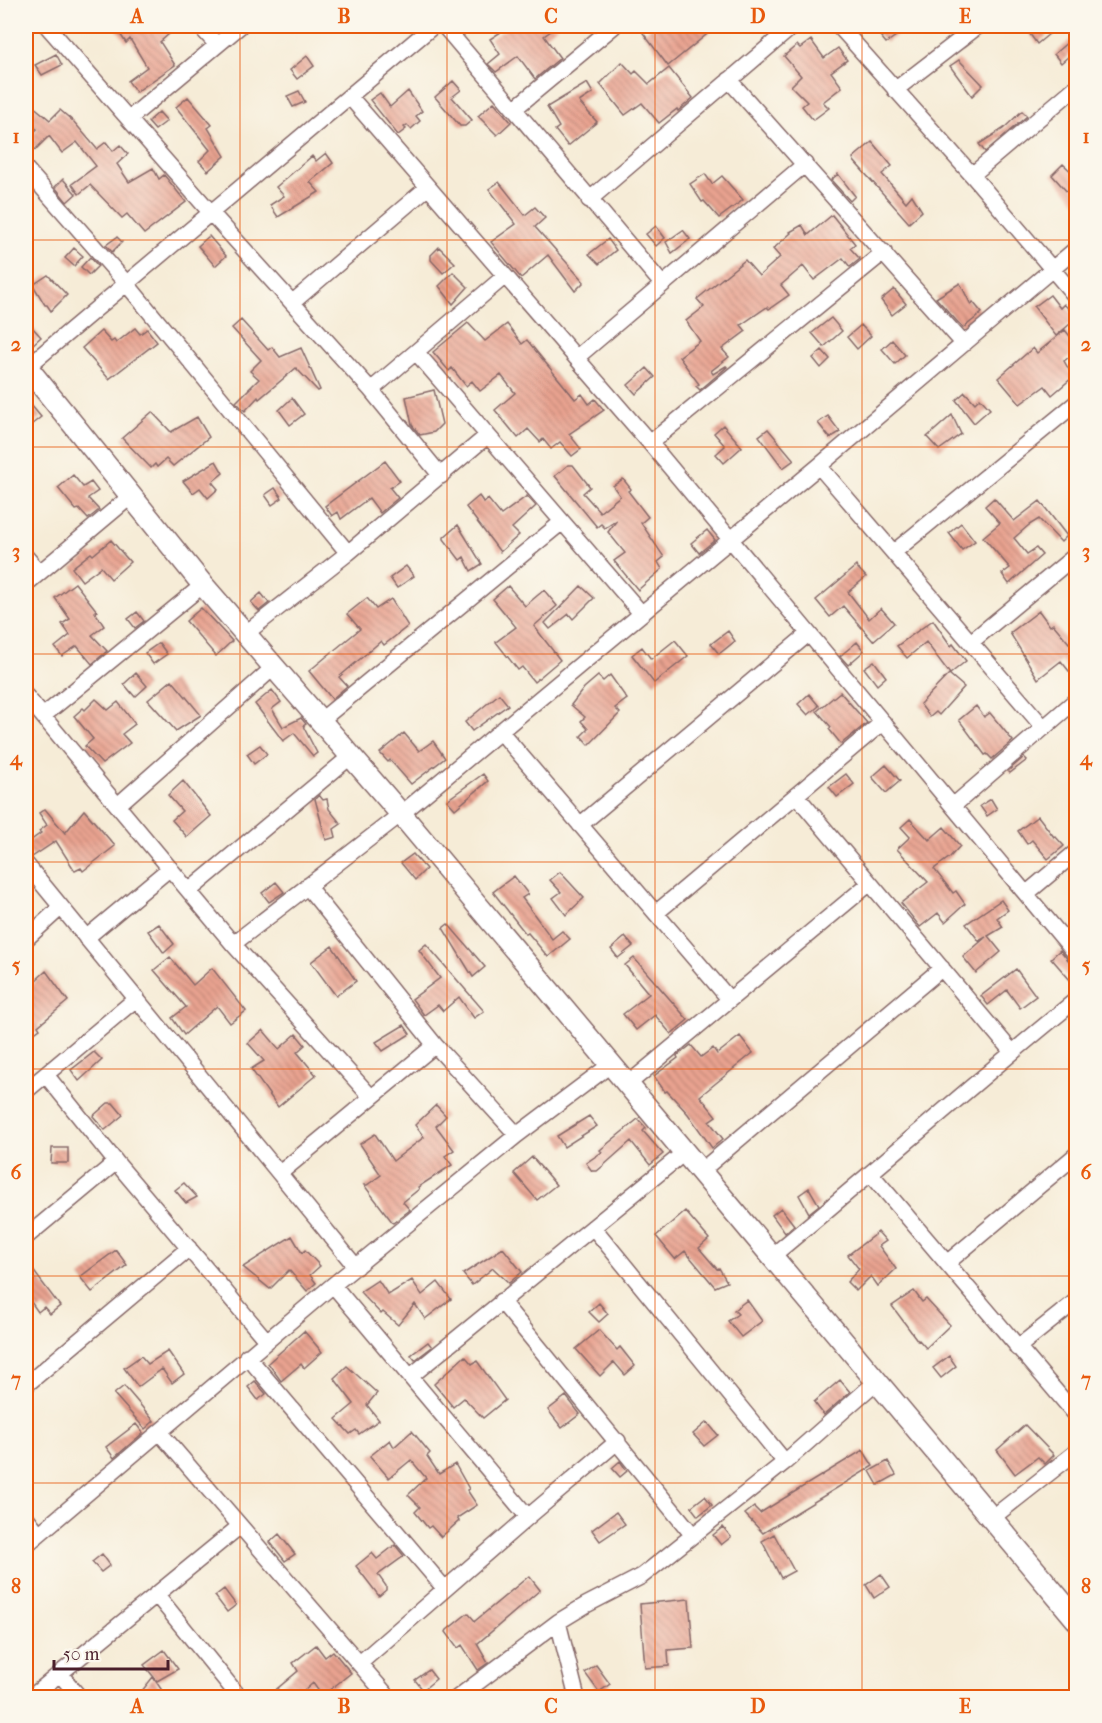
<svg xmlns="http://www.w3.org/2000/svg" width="1102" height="1723" font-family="'IM FELL French Canon',serif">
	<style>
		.building { fill: url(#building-back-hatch) }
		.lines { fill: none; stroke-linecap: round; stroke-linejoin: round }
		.street-casing { stroke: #866767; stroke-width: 18 }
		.secondary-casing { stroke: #866767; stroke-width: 24 }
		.street { stroke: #fff; stroke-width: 15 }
		.secondary { stroke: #fff; stroke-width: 21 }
		.grid { fill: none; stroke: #e8590c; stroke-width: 1.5; stroke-opacity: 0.55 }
		.neatline { fill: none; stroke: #e8590c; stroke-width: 2 }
		.grid-label { font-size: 20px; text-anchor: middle; font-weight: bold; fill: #e8590c }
	</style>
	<defs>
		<pattern id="building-back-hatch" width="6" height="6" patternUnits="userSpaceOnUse" patternTransform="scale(1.5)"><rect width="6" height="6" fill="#e9a390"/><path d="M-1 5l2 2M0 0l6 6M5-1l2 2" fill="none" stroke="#bf8476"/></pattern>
	</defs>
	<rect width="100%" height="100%" fill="#fbf7ec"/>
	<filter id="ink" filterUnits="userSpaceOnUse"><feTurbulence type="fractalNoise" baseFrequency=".0167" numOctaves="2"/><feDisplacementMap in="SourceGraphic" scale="12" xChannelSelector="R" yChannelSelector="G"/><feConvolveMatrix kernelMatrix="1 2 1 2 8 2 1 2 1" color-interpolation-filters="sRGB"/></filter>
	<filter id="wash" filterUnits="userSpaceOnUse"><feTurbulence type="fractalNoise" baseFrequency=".008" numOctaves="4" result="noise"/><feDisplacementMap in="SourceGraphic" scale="24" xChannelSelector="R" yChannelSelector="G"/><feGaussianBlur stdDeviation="1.35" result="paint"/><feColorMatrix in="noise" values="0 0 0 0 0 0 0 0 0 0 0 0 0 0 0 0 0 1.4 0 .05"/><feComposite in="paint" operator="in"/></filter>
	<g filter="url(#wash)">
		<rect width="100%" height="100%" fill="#f6ecd7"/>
		<g id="blocks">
			<path class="building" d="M115,26H146L144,27L149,33L159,26H178L160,42L175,65L136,92L128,81L147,67L130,39L126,43Z
				M510,26H558L544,36L560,58L535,79L518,56L496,72L488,64L500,54L490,39Z
				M653,26H717L668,66L643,33Z
				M872,26H910L886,43Z
				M1024,26H1042L1049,34L1037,44Z
				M1077,34V49L1061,63L1054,54Z
				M811,40L824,58L838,48L847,60L831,72L842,87L823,102L829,108L813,120L802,106L807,102L791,86L801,76L784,56L797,45L800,48Z
				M56,54L62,65L42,75L35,65Z
				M307,56L314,66L297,79L290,70Z
				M959,60L983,85L972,96L950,66Z
				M622,62L633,74L636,71L649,84L669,68L693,98L678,111L677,109L659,123L642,103L625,115L600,84Z
				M453,81L461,90L452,97L472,120L465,126H460L435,97Z
				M587,83L593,93L579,102L597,122L568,146L555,130L559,127L547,107Z
				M299,91L305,102L293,107L287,96Z
				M408,91L422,111L416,116L420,121L411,129L407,125L404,127L406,129L398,135L370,100L380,93L390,107Z
				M188,97L212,125L208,128L225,156L208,171L199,161L210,150L176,107Z
				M494,102L511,122L497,135L478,116Z
				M32,105L50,120L60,110L74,122L97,149L106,142L113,151L120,145L128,154L117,164L129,182L153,168L159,179L164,175L186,202L144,234L127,214L122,218L90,185L79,194L72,184L96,166L77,142L62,153L49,136L35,150L26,141L37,129L26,121V112Z
				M1022,111L1027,116L985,152L979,144L1003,129Z
				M159,112L167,121L155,130L148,122Z
				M872,142L892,166L882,174L906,202L912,195L922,211L909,223L854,161L853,158Z
				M326,153L333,163L310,182L319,192L278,217L270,205L284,196L276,187L312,156L316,161Z
				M1063,164L1077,177V203L1052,175Z
				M705,174L712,184L722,176L743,200L719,218L704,201L702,202L690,184Z
				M838,174L855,196L850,201L831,180Z
				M63,179L76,194L67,202L55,187Z
				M499,182L525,215L535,207L545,218L535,227L584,282L575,291L548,255L521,278L491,242L516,224L489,189Z
				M832,215L855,244L850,248L860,259L850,267L843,258L814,280L803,266L781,285L789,295L769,309L767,307L741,325L746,331L722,349L729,357L711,371L713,374L726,366L727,367L700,390L696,386L699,384L679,357L700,341L686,321L704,307L697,299L745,260L759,276L780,257L773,249L791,233L790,232L802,225L808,235Z
				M656,226L665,238L656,246L646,234Z
				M683,230L690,239L672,253L666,242Z
				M209,236L226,256L215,266L198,246Z
				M117,237L122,242L112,252L106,245Z
				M608,239L616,250L599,264L589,254Z
				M439,247L455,263L443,273L431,260V255Z
				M74,248L83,256L74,266L65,258Z
				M90,257L98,266L89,275L81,267Z
				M453,272L468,287L453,304L439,286Z
				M48,275L67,295L51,311L47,305H45L33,285Z
				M960,283L971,305L973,302L982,313L963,328L936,298Z
				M894,289L906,304L892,315L881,300Z
				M1050,295L1060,308L1064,304L1077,318L1056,336L1034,307Z
				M831,318L842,331L824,347L812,333Z
				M241,320L268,350L272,347L280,357L301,348L320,390L318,391L296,368L259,399L258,397L245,411L236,402L259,379L250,371L261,360L232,328Z
				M468,323L485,341L507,324L522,344L527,340L575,399L582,394L589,404L595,399L604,410L569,434L581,449L572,456L560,442L551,449L543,439L540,442L528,429L518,438L495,410L515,393L501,375L480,391L472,381L466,386L452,368L449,371L433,352Z
				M861,325L871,336L857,349L847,337Z
				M32,327L41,337L31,346L26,340V333Z
				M135,328L140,334L147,329L157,342L109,379L82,348L101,331L111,342L114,340L116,343Z
				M1065,330L1077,345V351L1064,361L1073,377L1052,395L1045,386L1020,404L998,378L1033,348L1037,353Z
				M892,340L905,355L895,364L882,349Z
				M822,350L830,359L821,368L813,358Z
				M647,368L655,377L636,394L628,385Z
				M434,390L442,424L434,432L420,435L412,425L406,397Z
				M965,392L975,403L980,398L990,409L974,423L956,400Z
				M292,398L304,414L290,425L279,410Z
				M26,399L41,417L26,429Z
				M152,412L171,432L197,417L209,437L173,466L166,459L157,467L155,464L151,468L122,438Z
				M952,415L961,434L939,450L927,437Z
				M828,416L840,432L830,438L818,423Z
				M723,425L742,447L724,463L716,454L725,446L714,433Z
				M768,429L794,460L783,468L759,436Z
				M216,461L223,473L212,482L218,489L208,498L200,488L193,493L183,481Z
				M385,461L400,481L390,488L398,498L380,513L369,498L341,519L338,512L332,516L325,506Z
				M568,465H573L590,487L583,493L600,512L620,496L613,486L623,479L631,489L628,491L648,517L641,523L664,557L658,562L662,569L638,590L614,561L625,553L608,532L617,520L605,528L601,524L597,527L555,476Z
				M73,475L83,487L91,482L98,491L88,498L99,510L88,519L79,509L76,510L58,488Z
				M275,488L282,498L272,505L265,495Z
				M479,496L484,503L488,499L501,515L527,496L536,506L512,528L519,535L500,552L466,507Z
				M994,498L1014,521L1040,501L1067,536L1061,542L1039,519L1029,525L1014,538L1027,554L1036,548L1042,555L1009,584L1002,574L1010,568L983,537L1000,523L985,506Z
				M961,523L975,541L962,550L949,533Z
				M458,525L482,564L471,571L464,557L460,560L444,539V537Z
				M707,530L715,540L699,553L691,543Z
				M111,540L130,562L111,579L101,567L82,581L72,568L91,553L93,555Z
				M406,566L414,576L397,588L390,578Z
				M856,566L866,577L848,592L869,619L881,608L894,623L873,641L843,606L830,617L816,600Z
				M75,583L97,611L95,612L104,626L92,635L107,651L92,664L77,646L62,656L55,647L70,635L62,624L70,619L55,598Z
				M508,586L525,606L544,590L557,606L534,626L560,660L534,682L522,667L518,670L496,642L516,627L493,599Z
				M581,586L594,598L573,619L569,614L550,629L545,623Z
				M261,593L269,603L259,611L251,602Z
				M367,598L376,609L391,599L408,626L384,645L381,641L339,677L347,686L332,699L309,671L360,629L347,614Z
				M201,608L232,641L216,656L186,621Z
				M1039,611L1050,626L1053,624L1069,643L1077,639V681L1061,661L1038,679L1010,633Z
				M137,612L144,621L135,628L128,619Z
				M933,620L951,646L953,644L966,661L950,674L926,642L907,658L897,646Z
				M728,631L735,641L719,654L711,644Z
				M675,640L688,656L654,683L632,655L642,647L651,659Z
				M857,642L864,651L848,665L840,656Z
				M159,643L167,654L153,664L145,653Z
				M874,661L886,677L877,685L864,668Z
				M136,673L147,686L135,697L124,684Z
				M949,674L964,687L939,715L936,712L930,717L920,704Z
				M610,675L627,699L615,708L620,713L589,745L581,736L588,729L581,721L585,717L571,705L584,688L598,676L603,681Z
				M172,680L201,715L176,731L148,700Z
				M272,690L281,702L272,709L283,727L301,718L306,724L303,726L317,753L313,756L294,733L283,741L255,704Z
				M840,692L867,723L841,744L829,729L831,727L817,711Z
				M499,694L508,705L472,731L465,722Z
				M809,694L819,706L808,715L798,704Z
				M96,699L108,710L118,702L135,724L122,734L130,743L102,764L85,746L93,739L74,716L83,708L85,710Z
				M976,706L984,717L990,713L1013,741L992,759L987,754L985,755L959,720Z
				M404,733L419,751L433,741L445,758L411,784L390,760L388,762L380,753Z
				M260,745L267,754L254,764L247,754Z
				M1024,757L1027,760L1010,773L1008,771Z
				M886,765L900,781L886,793L872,777Z
				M483,774L488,781L455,809L447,800Z
				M846,774L854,784L837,797L829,787Z
				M183,781L211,816L187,837L172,820L182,811L168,795Z
				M319,795L323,800L327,799L329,809L341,824L334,829L336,837L326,840L315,799Z
				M991,799L997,809L987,816L980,806Z
				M45,809L65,833L84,810L115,846L83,871L81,868L75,871L56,841L32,857L26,848V844L41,833L39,831L47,825L39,813Z
				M1038,816L1054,837L1055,836L1064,846L1048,859L1032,840L1027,844L1018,831Z
				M910,819L929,840L944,827L960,846L950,857L934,869L953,893L956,891L965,904L945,922L938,913L920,927L901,903L928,882L897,849L910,837L901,827Z
				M413,854L426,869L415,880L401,863Z
				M560,872L584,898L566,915L553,898L561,892L550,880Z
				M514,876L528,894L522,898L552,939L562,931L570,939L548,957L528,933L526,934L493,892Z
				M276,882L284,892L269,902L262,893Z
				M1001,900L1008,910L997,918L1003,927L988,936L1001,952L976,973L963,957L986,937L979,941L966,924Z
				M159,924L174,944L164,953L148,931Z
				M448,924L485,967L473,977L443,928Z
				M625,937L633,946L618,958L611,949Z
				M426,944L458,981L484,1011L474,1018L459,997L443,1011L438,1005L424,1015L412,999L440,978L419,950Z
				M332,946L356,981L336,996L311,962Z
				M1060,950L1069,961L1077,964V988L1051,958Z
				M170,957L193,985L212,968L246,1011L230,1023L217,1006L184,1035L172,1018L186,1007L154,970Z
				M634,958L688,1020L671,1034L655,1015L636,1030L623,1014L649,994L625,965Z
				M1016,969L1036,996L1020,1008L1007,990L988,1005L981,996Z
				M46,971L68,1001L38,1026L40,1029L26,1039V989Z
				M404,1025L410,1034L383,1051L376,1042Z
				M263,1030L279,1049L296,1034L305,1045L297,1052L316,1075L278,1107L251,1069L264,1061L248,1043Z
				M740,1036L753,1053L700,1096L716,1116L709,1121L723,1139L712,1148L688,1114L667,1091L665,1092L654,1076L678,1058L677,1056L691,1045L701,1057L713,1048L717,1054Z
				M94,1052L102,1060L79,1081L71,1070Z
				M108,1103H113L123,1115L105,1130L93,1116Z
				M436,1105L446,1116L436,1126L454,1150L445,1156L452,1165L418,1187L419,1189L403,1202L410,1210L393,1223L364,1185H367L381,1175L360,1144L375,1134L393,1161L424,1137L415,1125Z
				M589,1116L597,1126L564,1147L557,1136Z
				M638,1119L646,1128L643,1131L663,1154L650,1165L631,1141L603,1166L597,1171H592L586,1163L602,1152L600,1150Z
				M52,1148H68V1163H51Z
				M532,1157L556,1185L537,1200L514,1173Z
				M184,1183L197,1197L186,1203L175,1190Z
				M809,1188L819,1205L809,1213L799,1195Z
				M781,1208L794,1225L785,1233L772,1215Z
				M685,1211L709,1239L699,1248L717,1269L719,1268L727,1282L715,1287L685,1251L675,1259L656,1236Z
				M878,1232L886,1241L879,1246L896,1269L878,1286L871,1276L856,1291L847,1282L859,1269L848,1255Z
				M292,1236L302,1253L305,1250L320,1266L310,1275L316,1283L307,1291L289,1270L270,1289L243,1267Z
				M503,1248L522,1272L509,1283L493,1268L472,1285L463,1274Z
				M116,1250L127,1265L92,1292L80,1277Z
				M26,1261L60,1306L50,1314L44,1307L38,1312L26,1295Z
				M378,1280L388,1295L412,1280L422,1295L438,1282L451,1299L425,1319L415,1304L398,1325L383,1312L381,1314L360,1292Z
				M914,1291L922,1302L926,1299L950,1325L926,1348L919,1340L918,1341L892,1306Z
				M747,1300L762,1321L741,1337L728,1321L738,1314L734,1310Z
				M599,1303L608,1314L599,1322L589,1312Z
				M599,1330L617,1350L620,1347L635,1366L625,1375L614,1362L600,1376L576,1349Z
				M304,1331L322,1352L304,1368L301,1364L281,1381L268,1363Z
				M428,1342L432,1347L415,1360L411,1355Z
				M168,1351L184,1374L172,1383L162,1369L138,1387L124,1368L141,1356L148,1364Z
				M465,1356L472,1364L477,1361L505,1400L483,1418L464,1398L453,1407L434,1384Z
				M949,1356L956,1366L941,1378L933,1368Z
				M347,1366L377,1393L367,1405L379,1420L359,1434L356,1430L350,1434L336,1419L354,1404L334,1378Z
				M840,1380L850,1392L824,1415L814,1402Z
				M255,1381L266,1394L258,1400L248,1387Z
				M124,1386L154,1421L145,1429L114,1394Z
				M566,1396L580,1414L562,1428L548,1410Z
				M707,1422L718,1435L704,1446L693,1434Z
				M136,1424L143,1433L114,1458L106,1447Z
				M1025,1425L1054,1455L1045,1464L1038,1457L1015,1474L997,1450Z
				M412,1431L430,1453L427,1456L439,1474L455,1464L469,1489L467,1490L477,1505L457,1518L459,1521L441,1537L431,1526L428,1528L415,1512L420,1507L408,1495L426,1478L411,1460L389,1478L370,1456L390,1440L394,1447Z
				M863,1450L873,1466L763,1533L745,1514L754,1507L760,1513Z
				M620,1461L627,1471L620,1477L612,1468Z
				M888,1461L896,1475L878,1485L870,1471Z
				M705,1496L712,1505L698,1516L691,1507Z
				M616,1512L625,1524L600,1541L592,1530Z
				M723,1527L731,1537L721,1545L713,1535Z
				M279,1534L295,1554L285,1561L270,1542Z
				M774,1534L794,1571L781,1578L762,1541Z
				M395,1545L404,1556L378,1575L386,1586V1590L379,1596L356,1566L372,1553L377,1559Z
				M102,1554L110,1565L101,1572L92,1562Z
				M881,1574L890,1587L874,1598L866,1585Z
				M529,1576L540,1590L477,1644L488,1663L478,1670L462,1645L458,1648L446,1632L447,1630L468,1613L475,1621Z
				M224,1589L236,1605L227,1612L215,1596Z
				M689,1599L693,1648L668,1650L669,1666L645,1668L640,1604Z
				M316,1645L325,1657L333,1651L351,1673L322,1696L313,1683L296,1698H266L298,1671L293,1663Z
				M164,1650L178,1669L157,1681L144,1665Z
				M596,1665L610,1684L599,1692L585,1673Z
				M429,1670L436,1679L423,1690L415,1680Z
				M153,1677L167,1698H149L141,1692Z"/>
		</g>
	</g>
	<g filter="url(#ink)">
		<use href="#blocks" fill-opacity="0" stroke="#866767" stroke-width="1.5"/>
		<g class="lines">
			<defs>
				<path id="street" d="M47,26L212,214L371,390L441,476
					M200,26L217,45
					M444,26L662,284
					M839,26L972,175L1076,297
					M729,80L963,343
					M895,90L978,26
					M350,97L650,443L1076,954
					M514,109L614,26
					M130,118L240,26
					M26,169L126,283L348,553
					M972,175L1076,87
					M589,200L793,26
					M293,302L428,187
					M416,352L641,613
					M576,358L805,164
					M27,367L433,26
					M371,390L505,276
					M650,443L884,252
					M819,466L1044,728
					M894,552L1076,403
					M26,557L39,572
					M26,584L131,496
					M245,634L348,553L487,436
					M971,642L1076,555
					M26,696L233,944L371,1097
					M43,716L203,585
					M320,721L562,522
					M500,731L729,999
					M796,795L1012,1052
					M118,805L274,667
					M953,806L1076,700
					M580,825L808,634
					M26,864L356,1267
					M307,886L435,1045L517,1135
					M189,891L351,756
					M1026,894L1076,852
					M656,913L883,722
					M86,938L170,868
					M26,939L60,908
					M233,944L401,814L819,466L1076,249
					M46,1075L116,1162L266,1340
					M627,1085L870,883
					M26,1091L137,998
					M701,1171L942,968
					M280,1173L435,1045
					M871,1174L1076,1415
					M593,1227L785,1462
					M26,1237L116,1162
					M771,1257C874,1172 973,1083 1076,1000
					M947,1263L1076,1155
					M333,1285L528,1517
					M501,1301L692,1534
					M1017,1348L1076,1301
					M247,1356L445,1589
					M411,1376L685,1152
					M26,1385L189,1248
					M160,1433L389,1698
					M26,1517L39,1534
					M992,1518L1076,1452
					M26,1545L333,1285L517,1135L610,1065
					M156,1594L240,1698
					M558,1622L577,1698
					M360,1663L528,1517L618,1441
					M60,1674L80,1698
					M30,1698L240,1526
					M457,1698L558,1622L586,1605L642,1576L785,1462L877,1381"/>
				<path id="secondary" d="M26,366L203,585L401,814L1076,1619"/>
			</defs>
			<use href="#street" class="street-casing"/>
			<use href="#secondary" class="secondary-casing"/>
			<use href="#street" class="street"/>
			<use href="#secondary" class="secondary"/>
		</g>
	</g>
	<path class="grid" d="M240,26V1698M447,26V1698M655,26V1698M862,26V1698M26,240H1076M26,447H1076M26,654H1076M26,862H1076M26,1069H1076M26,1276H1076M26,1483H1076"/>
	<rect width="1102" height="1723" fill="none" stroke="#fbf7ec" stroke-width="66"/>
	<path d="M54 1660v9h114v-9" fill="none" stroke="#4a1f2b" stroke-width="3"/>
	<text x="63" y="1660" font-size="18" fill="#4a1f2b" stroke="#fbf7ec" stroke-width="4.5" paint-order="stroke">50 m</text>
	<rect x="33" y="33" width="1036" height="1657" class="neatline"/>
	<g class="grid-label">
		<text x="137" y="23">A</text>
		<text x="344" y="23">B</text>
		<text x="551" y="23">C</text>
		<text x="758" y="23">D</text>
		<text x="965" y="23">E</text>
		<text x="16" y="143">1</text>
		<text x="1086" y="143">1</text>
		<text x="16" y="351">2</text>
		<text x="1086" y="351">2</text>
		<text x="16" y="558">3</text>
		<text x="1086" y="558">3</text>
		<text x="16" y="765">4</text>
		<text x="1086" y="765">4</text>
		<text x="16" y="972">5</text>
		<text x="1086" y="972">5</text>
		<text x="16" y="1179">6</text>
		<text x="1086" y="1179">6</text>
		<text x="16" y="1386">7</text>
		<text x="1086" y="1386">7</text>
		<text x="16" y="1593">8</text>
		<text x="1086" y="1593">8</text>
		<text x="137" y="1713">A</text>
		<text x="344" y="1713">B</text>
		<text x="551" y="1713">C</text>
		<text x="758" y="1713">D</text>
		<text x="965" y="1713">E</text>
	</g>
</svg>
